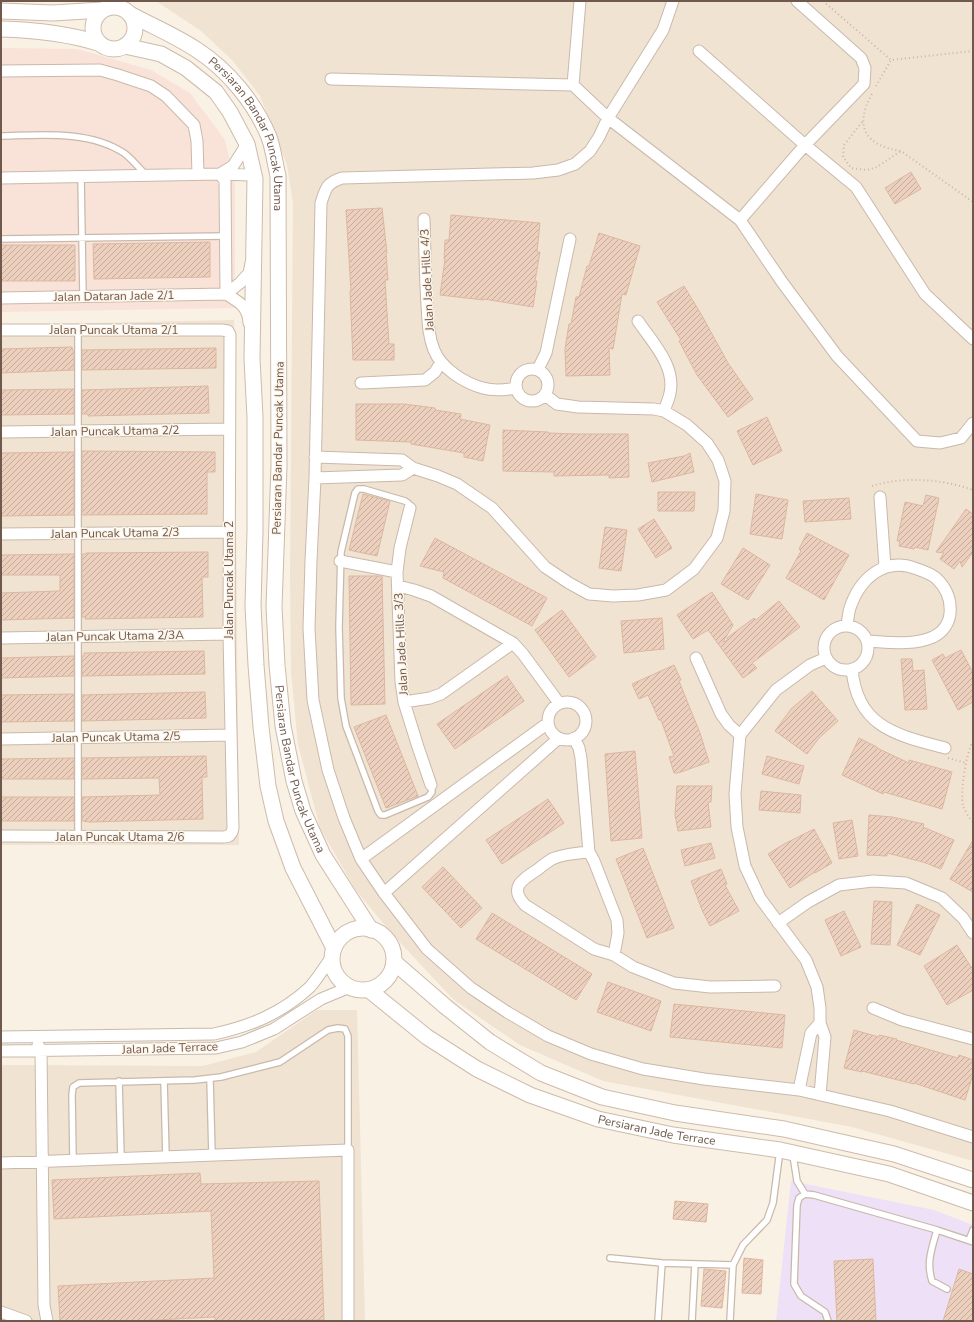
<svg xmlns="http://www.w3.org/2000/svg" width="974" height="1322" font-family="'Nunito Sans',sans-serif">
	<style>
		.residential { fill: #f0e3d2 }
		.commercial { fill: #f9e2d8 }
		.education { fill: #eee0f6 }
		.building { fill: url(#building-hatch); stroke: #ddb7a0 }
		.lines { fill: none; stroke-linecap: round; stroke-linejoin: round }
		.lane-casing { stroke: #c9b9ab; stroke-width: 8 }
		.street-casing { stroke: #c9b9ab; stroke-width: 13 }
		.secondary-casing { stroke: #cebbab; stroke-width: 17 }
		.path { stroke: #d0b4a1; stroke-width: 2; stroke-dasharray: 1 3; stroke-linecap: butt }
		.lane { stroke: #fff; stroke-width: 5.5 }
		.street { stroke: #fff; stroke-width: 11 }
		.secondary { stroke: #fff; stroke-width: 15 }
		.labels { text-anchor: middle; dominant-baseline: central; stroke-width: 3; stroke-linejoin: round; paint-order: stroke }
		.street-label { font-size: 12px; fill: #6f584c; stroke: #fdf5e9 }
	</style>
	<defs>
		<pattern id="building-hatch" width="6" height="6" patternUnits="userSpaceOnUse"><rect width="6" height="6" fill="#ecd0bd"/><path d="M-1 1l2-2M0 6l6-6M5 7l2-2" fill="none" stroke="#c3ac9c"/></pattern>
	</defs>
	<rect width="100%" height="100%" fill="#f9f1e3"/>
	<path class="residential" d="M156,1H973V1161L852,1127L603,1081L520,1045L454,1000L392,934L355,889L320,828L298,744L291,672L290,575L293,203L287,165L260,96L232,60L201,31Z
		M234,320L239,845H1V325Z
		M317,1010H357L365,1321H1V1065L203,1066L256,1052Z"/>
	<path class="commercial" d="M1,48L77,49L151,70L190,93L225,140L235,184V308L1,312Z"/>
	<path class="education" d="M791,1181L934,1210L973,1225V1321H776Z"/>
	<path class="building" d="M911,172L921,189L895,204L885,188Z
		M382,208L387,253H386L388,280H385L389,344H394V360H353L350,291H351L346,210Z
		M451,215L540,223L537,252H540L535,281H537L533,307L484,299V300L440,295L445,259H444L445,240H449Z
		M599,233L640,246L626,295L622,294L613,349L609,348L610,375L566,376L565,349L569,324H571L576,297H579L587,266H589Z
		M210,242V277L94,279L93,244Z
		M1,245H75V281H1Z
		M684,286L701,314L728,363L753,399L728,417L697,375L679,341L681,340L657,302Z
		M72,347L73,351H74V370L1,373V349Z
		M216,348V368L82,370V350Z
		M208,386L209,413L88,416V414H82V390Z
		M74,389V414L1,415V390Z
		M356,404H404L435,408V410L461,414L460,419L490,425L483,461L464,457V453L411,444V442L356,440Z
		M767,417L782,451L753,465L737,431Z
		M503,430L548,432V433L576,434H628L629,477L609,478V475L554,476V472L503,471Z
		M82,451L215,452V472H207V514L82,515Z
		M74,452V515L1,516V453Z
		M690,453L694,472L652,482L648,463L684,456Z
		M658,492H695L694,511H658Z
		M363,494L390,501L377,556L349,550Z
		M756,494L788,500L782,539L750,534Z
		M926,495L939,498L928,550L915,547L914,549L899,546L900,541H897L905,502L923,506Z
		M849,498L851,519L805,522L803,501Z
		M966,509L973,514V552L962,567L960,561L954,569L940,559L944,553L936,552Z
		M654,519L672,548L656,558L638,529Z
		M605,527L627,530L621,571L599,568Z
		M807,533L849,555L824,600L786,578L801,551L799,549Z
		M435,538L547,598L532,626L443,578L444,572L420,566Z
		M743,548L770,565L748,600L721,584Z
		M208,552V577H202L203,617L85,619V617H82V554H86V553Z
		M74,554V618L1,620V593L60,591V575H1V555Z
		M349,576H382L385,704L351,705Z
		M712,592L733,625L723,642L728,640L727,638L754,618L756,620L779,601L800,627L752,663L757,668L743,678L708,630L693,639L677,615Z
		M562,610L596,657L569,677L535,630Z
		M662,618L664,649L624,653L621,621Z
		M961,650L973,673V702L958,710L932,660L943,654L945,658Z
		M204,651L205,674L82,676V656H84V653Z
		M74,656V676L1,678V658Z
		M901,659H912L913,671L924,670L927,709L905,710Z
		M674,665L681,680L679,681L700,733L709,762L678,773H674L669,757L674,756L661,720H659L648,695L639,699L632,684Z
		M507,676L524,701L455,749L437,724Z
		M812,691L838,721L819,738L807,754L775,731L791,709Z
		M205,692L206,718L82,721V695Z
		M74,694V721L1,722V695Z
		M386,715L418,796L386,808L354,727Z
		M859,738L877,747V748L909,763V760L952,772L942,809L884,792L883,794L842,775Z
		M635,751L642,838L611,841L605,754Z
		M206,756L207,777H202L203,819L90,822L82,821V797L160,795L159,778L82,779V758Z
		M767,756L804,766L799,784L762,774Z
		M74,758V779H1V759Z
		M677,786H712L711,802H708L711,827L678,831L675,815Z
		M761,791L801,795L800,813L759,810Z
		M1,797H74V821H1Z
		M548,799L564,823L502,864L486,840Z
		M869,815L892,817L924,824L923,827L954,840L941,869L923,862L887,853V856L867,855Z
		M852,820L858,856L839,859L833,823Z
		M814,829L832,863L815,873V872L790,888L768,854L784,844Z
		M973,840V892L950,879Z
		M711,843L715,858L685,866L681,850Z
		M643,848L674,928L647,938L616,859Z
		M443,867L482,908L461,928L422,887Z
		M721,869L727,884L725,885L739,911L710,926L702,910L691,881Z
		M874,901L892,902L890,945L871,944Z
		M917,904L940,915L920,955L897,945Z
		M844,911L861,947L841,956L825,920Z
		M492,913L592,974L576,1000L476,939Z
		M957,945L973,970V990L947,1005L924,966Z
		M608,982L661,1001L651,1031L597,1012Z
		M674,1004L785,1015L782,1048L670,1037Z
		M854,1030L879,1037V1035L897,1039L896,1040L958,1058L959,1055L973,1060V1074L965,1100L914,1083V1084L862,1071V1072L844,1068Z
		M200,1173L201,1184L319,1181L324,1320L215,1321V1317L137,1321H60L58,1286L214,1278L211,1211L54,1219L52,1180Z
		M675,1201L708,1204L706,1222L673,1219Z
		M744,1258L763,1260L761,1294L742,1293Z
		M873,1259L876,1321H837L834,1261Z
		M704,1269L726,1271L722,1308L701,1306Z
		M959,1269L973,1274V1321H943Z"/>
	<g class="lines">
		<defs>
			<path id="lane" d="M1,136C41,135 89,130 124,153C132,159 139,168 146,175
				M81,177L83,296
				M1,239L226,236
				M78,330V837
				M410,508L408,503L405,501L364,489H358L355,493L341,552L339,627L341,698L346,726L378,811L381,815H385L428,797L432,792L431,785
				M210,1079L212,1155
				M119,1081L121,1158
				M164,1081L166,1157
				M793,1155L797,1181L805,1194
				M73,1160L72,1095L73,1087L79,1083L195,1080L221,1077L280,1062L328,1030L338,1028L345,1029L348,1036V1150
				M937,1230C932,1248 926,1262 932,1281L947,1289
				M969,1240L973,1230
				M610,1258L662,1263L733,1265
				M658,1321L662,1263
				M692,1321L695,1264
				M730,1321L733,1265L743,1245L767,1220L773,1203L780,1150
				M828,1321L825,1312L801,1296L794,1284L797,1205L799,1198L805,1194L814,1195L937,1230L973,1242"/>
			<path id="street" d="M115,1L116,7
				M673,1L663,30L608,118L599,137L590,151L575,164L558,170L533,173L342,178C327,183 326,187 321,203L315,478L311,561L309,628L313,700L328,770L344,818L361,859L384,893L427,949L471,988L507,1012L548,1036L591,1054L643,1069L704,1079L799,1090L890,1111L973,1137
				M699,51L805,145L856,187L925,294L973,339
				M1,71L100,70L118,75L151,86L166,96L194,125L197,141L198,174
				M331,79L573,85L608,118L740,220L782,282L837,356L917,441L940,443L961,438L973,423
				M573,85L580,1
				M220,174L225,181L226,294
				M220,174L233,166L247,144
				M1,178L220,174L250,175L255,179
				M424,219C425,248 425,276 427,305C428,320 428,335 434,350C441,368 464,383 483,388C493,391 505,390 516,388
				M740,220L805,145L864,84L865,68L861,58L797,1
				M226,294C239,302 248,306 249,323
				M226,294L240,283L249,273L251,263
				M1,298L226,294
				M638,321C652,342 676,366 670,393C669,399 666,405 664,411
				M1,330H222L228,331L230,335L229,634L233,828L232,832L229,836L224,837L1,836
				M516 385a16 16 0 1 1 32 0a16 16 0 1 1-32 0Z
				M538,369L546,353L570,239
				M361,383L425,380L435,372L441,362
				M1,432L229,429
				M315,457L402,460L413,468L438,476L457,484L492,508L545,567L569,583L589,594L613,596L638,595L666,590L694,569L717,538L724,511L725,481L718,460L707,443L687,425L664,411L654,409L578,407L557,404L545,395
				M315,478L402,475L413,468
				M880,497L885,567
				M410,508L400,548L397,572L401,682L404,702L418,747L431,785
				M1,534L229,532
				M340,561L397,572
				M398,586L414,590L431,596L513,643L523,654L559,703
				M847,626C848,620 848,614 850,608C860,578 885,556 917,569C923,571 931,574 936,578C954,595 957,625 933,637C913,646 888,642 867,641
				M824 648a22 22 0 1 1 44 0a22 22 0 1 1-44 0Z
				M1,638L229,634
				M696,658L721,714L729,725L740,735
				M852,669C857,727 896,735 945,748
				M404,702L430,698L441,694L513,643
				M548 721a19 19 0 1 1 38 0a19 19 0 1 1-38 0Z
				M574,738L579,748L581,758L589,852L594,861L617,920L618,933L614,955
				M1,739L231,735
				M589,852C577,853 563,854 552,859C547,862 542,866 537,870C521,880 509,888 525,905L594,949L614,955L633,967L674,983L710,987L775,986
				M361,859L548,723
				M384,893L559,738
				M778,923L808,902L839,885L873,881L906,883L942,898L963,918L973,933
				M873,1008L902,1020L973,1039
				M1,1037L214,1034C251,1026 282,1013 310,987C318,978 325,966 332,957
				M38,1045L41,1050L44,1305L47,1321
				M1,1051L216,1048L242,1042L274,1029L321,999L350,987
				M799,1090L811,1033L820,1023
				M820,1095L825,1037L820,1023V1008L817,987L806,960L760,898L745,866L737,827L735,794L740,735L776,690L810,665L826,658
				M1,1163L348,1150V1321
				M1,1312L26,1321"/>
			<g id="secondary">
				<circle cx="114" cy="28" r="21"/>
				<path d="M1,11L53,13L102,10"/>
				<path id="s1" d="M130,14C152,26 176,36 197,50C228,70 255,103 269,137C273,148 275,163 278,176L279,466L274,607L277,665L283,726L294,781L303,811L323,855L371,930"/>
				<path d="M1,29C34,30 66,33 98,43"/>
				<path d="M125,46L161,54L186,68L216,92L230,112L247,144L255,179L252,359L255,417V531L253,606L256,665L261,727L268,786L276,821L293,868L334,948"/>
				<circle cx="363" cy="959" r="31"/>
				<path d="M394,962L446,1007L490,1042L541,1073L602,1097L675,1113L784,1129L894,1154L973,1180"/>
				<path id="s2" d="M369,990L427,1037L477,1069L530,1095L598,1119L673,1135L780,1150L889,1174L973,1203"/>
			</g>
		</defs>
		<use href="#lane" class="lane-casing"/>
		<use href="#street" class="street-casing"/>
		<use href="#secondary" class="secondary-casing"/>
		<path class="path" d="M823,1L891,60
			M876,86L891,60L973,51
			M872,94C853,127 866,146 901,151L973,202
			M862,122L844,145L843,157L851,168L867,170L877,167L901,151
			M872,486C904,476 942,479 973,490
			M973,741C966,753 960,792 963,806C965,811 969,818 973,822
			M948,758L966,763"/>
		<use href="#lane" class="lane"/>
		<use href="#street" class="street"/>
		<use href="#secondary" class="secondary"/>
	</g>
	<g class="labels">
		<g class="street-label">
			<text stroke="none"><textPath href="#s1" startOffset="179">Persiaran Bandar Puncak Utama</textPath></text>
			<text transform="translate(427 280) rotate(-93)">Jalan Jade Hills 4/3</text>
			<text transform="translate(114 296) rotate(-1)">Jalan Dataran Jade 2/1</text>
			<text x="114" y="330">Jalan Puncak Utama 2/1</text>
			<text transform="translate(115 431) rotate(-1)">Jalan Puncak Utama 2/2</text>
			<text transform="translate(278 448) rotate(-89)">Persiaran Bandar Puncak Utama</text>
			<text transform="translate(115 533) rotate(-1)">Jalan Puncak Utama 2/3</text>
			<text transform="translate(229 580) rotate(-90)">Jalan Puncak Utama 2</text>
			<text transform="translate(115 636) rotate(-1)">Jalan Puncak Utama 2/3A</text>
			<text transform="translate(401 644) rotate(-93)">Jalan Jade Hills 3/3</text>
			<text transform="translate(116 737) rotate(-1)">Jalan Puncak Utama 2/5</text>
			<text stroke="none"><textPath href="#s1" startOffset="827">Persiaran Bandar Puncak Utama</textPath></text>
			<text x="120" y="837">Jalan Puncak Utama 2/6</text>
			<text transform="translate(170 1048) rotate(-2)">Jalan Jade Terrace</text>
			<text stroke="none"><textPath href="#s2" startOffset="325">Persiaran Jade Terrace</textPath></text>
		</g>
	</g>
	<rect width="974" height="1322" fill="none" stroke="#6f584c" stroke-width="4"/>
</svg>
